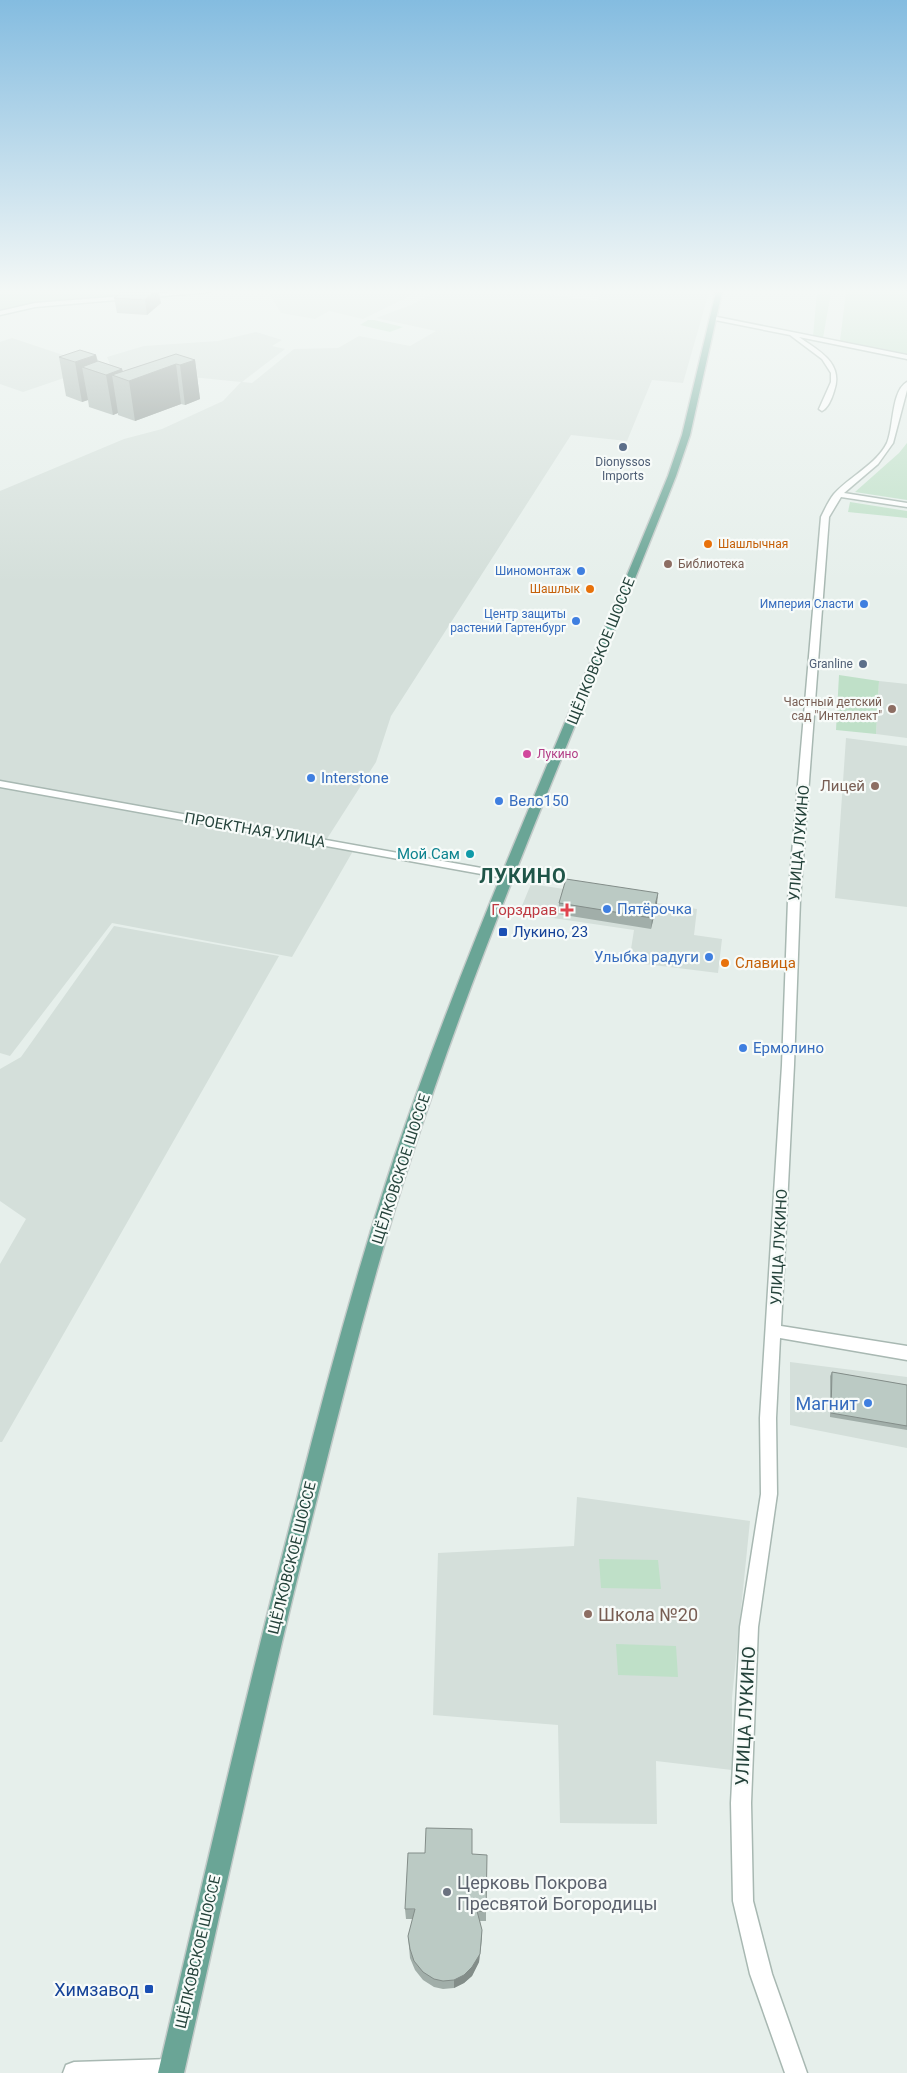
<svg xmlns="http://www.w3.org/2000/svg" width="907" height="2073" font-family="Roboto,sans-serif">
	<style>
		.built { fill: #d4dfda }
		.green { fill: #bfe0c8 }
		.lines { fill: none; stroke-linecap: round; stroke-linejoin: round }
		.minor-casing { stroke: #a8b8b2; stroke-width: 3 }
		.secondary-casing { stroke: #a4bbb3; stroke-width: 3 }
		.primary-casing { stroke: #c2cac8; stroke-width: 3 }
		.minor { fill: #fff; fill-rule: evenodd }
		.secondary { fill: #fff; fill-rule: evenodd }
		.primary { fill: #6aa596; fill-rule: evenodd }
		.wall { fill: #a1aea9 }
		.shaded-wall { fill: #838d89 }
		.building { fill: #bbcac4; stroke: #838d89 }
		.service-dot { fill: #5c6f8a; stroke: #f7fbf9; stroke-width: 2 }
		.food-dot { fill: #e8710a; stroke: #f7fbf9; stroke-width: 2 }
		.education-dot { fill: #8d6e63; stroke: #f7fbf9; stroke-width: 2 }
		.shop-dot { fill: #3f7fe0; stroke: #f7fbf9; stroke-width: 2 }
		.hotel-dot { fill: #d1479c; stroke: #f7fbf9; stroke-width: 2 }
		.culture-dot { fill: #0f9aa8; stroke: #f7fbf9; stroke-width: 2 }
		.health-dot { fill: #e0444e; stroke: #f7fbf9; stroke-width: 2 }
		.transit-dot { fill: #1a4fb4; stroke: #f7fbf9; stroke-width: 2 }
		.worship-dot { fill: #6b7280; stroke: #f7fbf9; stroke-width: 2 }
		.labels { text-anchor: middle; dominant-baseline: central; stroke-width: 4.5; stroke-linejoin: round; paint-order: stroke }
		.far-service-label { font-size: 12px; fill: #4e5e75; stroke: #f7fbf9 }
		.far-food-label { font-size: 12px; fill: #c56008; stroke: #f7fbf9; text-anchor: start }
		.far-education-label { font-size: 12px; fill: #785e54; stroke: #f7fbf9; text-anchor: start }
		.far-shop-label { font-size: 12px; fill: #366cbe; stroke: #f7fbf9; text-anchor: end }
		.far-hotel-label { font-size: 12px; fill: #b23c85; stroke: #f7fbf9; text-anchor: start }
		.street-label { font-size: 15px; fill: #24423a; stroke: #f7fbf9 }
		.shop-label { font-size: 15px; fill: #366cbe; stroke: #f7fbf9; text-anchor: start }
		.education-label { font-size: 15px; fill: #785e54; stroke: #f7fbf9; text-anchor: end }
		.culture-label { font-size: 15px; fill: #0d838f; stroke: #f7fbf9; text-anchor: end }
		.health-label { font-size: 15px; fill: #be3a42; stroke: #f7fbf9; text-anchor: end }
		.transit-label { font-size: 15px; fill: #164399; stroke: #f7fbf9; text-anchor: start }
		.food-label { font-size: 15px; fill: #c56008; stroke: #f7fbf9; text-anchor: start }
		.near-shop-label { font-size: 18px; fill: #366cbe; stroke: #f7fbf9; text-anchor: end }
		.near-education-label { font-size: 18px; fill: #785e54; stroke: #f7fbf9; text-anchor: start }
		.near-street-label { font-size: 18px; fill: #24423a; stroke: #f7fbf9 }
		.near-worship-label { font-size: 18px; fill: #5b616d; stroke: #f7fbf9; text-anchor: start }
		.near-transit-label { font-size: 18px; fill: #164399; stroke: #f7fbf9; text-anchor: end }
		.district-label { font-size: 20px; font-weight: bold; letter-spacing: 1px; fill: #1f5548; stroke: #f7fbf9 }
	</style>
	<rect width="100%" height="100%" fill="#e6efeb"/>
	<path class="built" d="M268,292H418L363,319L329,311L315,319L281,313Z
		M434,292H530L598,301L599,292H709L683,383L652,380L627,441L571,435L391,716L376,762L323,845L353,851L292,957L112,923L10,1056L0,1053V491L124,439L162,429L223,401L241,382L112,369L107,357L144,346L218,341L256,332L282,340L272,346L285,349L242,382L252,383L294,349L338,348L359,336L410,346L436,331L376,318L411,305Z
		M12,338L69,357L96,367L23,392L0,384V342Z
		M879,681L907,684V738L876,734Z
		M846,738L907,746V907L835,898Z
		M531,884L697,909L694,935L722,939L718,973L629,962L634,930L519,913Z
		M114,926L279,956L2,1442H0V1264L26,1219L0,1201V1069L21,1057Z
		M790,1362L907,1377V1448L790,1425Z
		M577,1497L750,1521L732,1698V1770L656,1761L657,1824L560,1823L558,1725L433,1715L438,1553L574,1546Z"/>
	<path class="green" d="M0,292H173L40,302L0,310Z
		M817,292H831L823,338L813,336Z
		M846,292H907V355L840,341Z
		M368,320H374L403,327L390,332L360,325Z
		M907,443V500L855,492L899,453Z
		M850,502L907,511V518L848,512Z
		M839,675L879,681L876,734L836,730Z
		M599,1559L658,1560L661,1589L601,1588Z
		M616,1644L676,1646L678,1677L618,1675Z"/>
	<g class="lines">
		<defs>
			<path id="minor" d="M712,316L907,355V359L799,337C819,351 844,363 834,391C832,398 828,408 822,411L819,409L831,382V373L822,359L790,335L710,319Z
				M907,382V390L893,443L878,464L844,493L907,503V507L841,497L829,517L800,900L794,1065L781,1326L907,1346V1360L780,1338L776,1418L777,1494L758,1627L751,1803L753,1901L772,1974L807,2073H785L750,1974L733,1901L731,1803L740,1627L761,1494L760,1418L782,1065L788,900L821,517C825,509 829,500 834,494C850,476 876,465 887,443C894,427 891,391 907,382Z
				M0,781L509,873L515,876L509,879L0,787Z
				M171,2059L179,2062L182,2070L181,2073H63L66,2065L74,2062Z"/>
			<path id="secondary" d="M174,292H210L35,307L0,315V311L35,303Z"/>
			<path id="primary" d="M716,292H722L690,435L676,476C587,703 486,926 411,1158C375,1268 347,1379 319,1491C270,1684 228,1879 184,2073H158C203,1881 247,1689 297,1499C326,1384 357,1270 394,1158C473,926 576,703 668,476L682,435Z"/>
		</defs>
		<use href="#minor" class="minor-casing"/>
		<use href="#secondary" class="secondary-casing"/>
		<use href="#primary" class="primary-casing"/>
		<use href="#minor" class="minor"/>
		<use href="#secondary" class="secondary"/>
		<use href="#primary" class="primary"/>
	</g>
	<path class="wall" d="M122,292L161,303L147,315L117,313L114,298Z
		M96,355L98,361L122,369L123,371L195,360L200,399L185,405L181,404L135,421L118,415V413L113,415L89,407L88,400L82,402L66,396L59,357Z
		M559,903L657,904L651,929L558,914Z
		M832,1372L907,1385V1430L830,1417V1376Z
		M405,1909L486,1912V1921H480L482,1939L479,1962L472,1976L464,1983L454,1988L443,1989L434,1987L423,1980L415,1970L410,1958L408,1936L413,1919H406Z"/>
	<path class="shaded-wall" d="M154,292H159L161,303L147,315L145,300Z
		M96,355L99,373L82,367L88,400L82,402L75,362Z
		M195,360L200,399L185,405L180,365Z
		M176,364L181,404L135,421L129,381Z
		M122,369L124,379L112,375L118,413L113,415L106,375Z
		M658,893L657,904L651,929L652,918Z
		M482,1930L479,1962L472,1976L464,1983L454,1988V1980Z"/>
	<path class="building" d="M122,292H154L145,300L114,298Z
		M80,350L96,355L75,362L59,357Z
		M176,354L195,360L180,365L176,364L129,381L112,375Z
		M98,361L122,369L106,375L82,367Z
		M566,879L658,893L652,918L559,903Z
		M832,1372L907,1385V1426L831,1413Z
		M426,1828L472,1829V1854L487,1855L486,1912L477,1911L482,1930L480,1954L472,1967L464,1975L454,1980L443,1981L434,1979L423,1972L414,1961L410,1949L408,1936L415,1909H405L408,1853H425Z"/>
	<linearGradient id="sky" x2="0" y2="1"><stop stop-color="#84bce0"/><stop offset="0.5" stop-color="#f4f8f6"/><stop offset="1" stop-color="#f4f8f6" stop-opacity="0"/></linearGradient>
	<rect width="907" height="583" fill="url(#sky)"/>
	<g class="service-dot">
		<circle cx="623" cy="447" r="5"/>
		<circle cx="863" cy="664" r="5"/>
	</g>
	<g class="food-dot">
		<circle cx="708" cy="544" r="5"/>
		<circle cx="590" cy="589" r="5"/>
		<circle cx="725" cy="963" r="5"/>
	</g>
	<g class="education-dot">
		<circle cx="668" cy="564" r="5"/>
		<circle cx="892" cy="709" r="5"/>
		<circle cx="875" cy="786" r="5"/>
		<circle cx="588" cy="1614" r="5"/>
	</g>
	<g class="shop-dot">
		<circle cx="581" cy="571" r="5"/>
		<circle cx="864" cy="604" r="5"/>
		<circle cx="576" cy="621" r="5"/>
		<circle cx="311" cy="778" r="5"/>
		<circle cx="499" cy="801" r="5"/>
		<circle cx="607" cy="909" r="5"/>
		<circle cx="709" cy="957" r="5"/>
		<circle cx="743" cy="1048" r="5"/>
		<circle cx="868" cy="1403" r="5"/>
	</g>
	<circle class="hotel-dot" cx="527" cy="754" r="5"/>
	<circle class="culture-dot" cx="470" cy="854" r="5"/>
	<path class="health-dot" d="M564.5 902.5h5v5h5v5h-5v5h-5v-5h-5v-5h5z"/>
	<g class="transit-dot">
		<rect x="498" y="927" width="10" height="10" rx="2.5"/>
		<rect x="144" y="1984" width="10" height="10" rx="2.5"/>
	</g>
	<circle class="worship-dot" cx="447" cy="1892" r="5"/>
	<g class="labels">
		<g class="far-service-label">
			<text x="623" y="462">Dionyssos<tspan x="623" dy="14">Imports</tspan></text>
			<text x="853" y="664" text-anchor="end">Granline</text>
		</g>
		<g class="far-food-label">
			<text x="718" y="544">Шашлычная</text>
			<text x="580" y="589" text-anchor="end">Шашлык</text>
		</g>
		<g class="far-education-label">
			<text x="678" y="564">Библиотека</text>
			<text x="882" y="702" text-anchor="end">Частный детский<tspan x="882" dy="14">сад "Интеллект"</tspan></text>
		</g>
		<g class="far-shop-label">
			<text x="571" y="571">Шиномонтаж</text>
			<text x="854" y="604">Империя Сласти</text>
			<text x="566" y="614">Центр защиты<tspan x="566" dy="14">растений Гартенбург</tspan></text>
		</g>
		<g class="far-hotel-label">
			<text x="537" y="754">Лукино</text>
		</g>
		<g class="street-label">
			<text transform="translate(601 651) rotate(-68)">ЩЁЛКОВСКОЕ ШОССЕ</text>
			<text transform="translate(255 830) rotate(10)">ПРОЕКТНАЯ УЛИЦА</text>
			<text transform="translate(799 843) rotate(-85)">УЛИЦА ЛУКИНО</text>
			<text transform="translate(401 1169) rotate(-72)">ЩЁЛКОВСКОЕ ШОССЕ</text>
			<text transform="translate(779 1247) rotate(-87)">УЛИЦА ЛУКИНО</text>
			<text transform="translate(292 1558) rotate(-76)">ЩЁЛКОВСКОЕ ШОССЕ</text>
			<text transform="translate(198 1952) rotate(-77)">ЩЁЛКОВСКОЕ ШОССЕ</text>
		</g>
		<g class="shop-label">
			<text x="321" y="778">Interstone</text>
			<text x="509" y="801">Вело150</text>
			<text x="617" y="909">Пятёрочка</text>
			<text x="699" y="957" text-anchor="end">Улыбка радуги</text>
			<text x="753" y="1048">Ермолино</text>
		</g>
		<g class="education-label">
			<text x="865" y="786">Лицей</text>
		</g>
		<g class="culture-label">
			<text x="460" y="854">Мой Сам</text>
		</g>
		<g class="health-label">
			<text x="557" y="910">Горздрав</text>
		</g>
		<g class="transit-label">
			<text x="513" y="932">Лукино, 23</text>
		</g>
		<g class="food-label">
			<text x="735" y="963">Славица</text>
		</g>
		<g class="near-shop-label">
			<text x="858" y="1403">Магнит</text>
		</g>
		<g class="near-education-label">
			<text x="598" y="1614">Школа №20</text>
		</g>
		<g class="near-street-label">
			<text transform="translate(745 1716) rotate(-87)">УЛИЦА ЛУКИНО</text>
		</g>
		<g class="near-worship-label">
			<text x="457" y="1882">Церковь Покрова<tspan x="457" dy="21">Пресвятой Богородицы</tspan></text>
		</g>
		<g class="near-transit-label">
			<text x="139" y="1989">Химзавод</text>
		</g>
		<g class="district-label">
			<text x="523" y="876">ЛУКИНО</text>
		</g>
	</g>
</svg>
